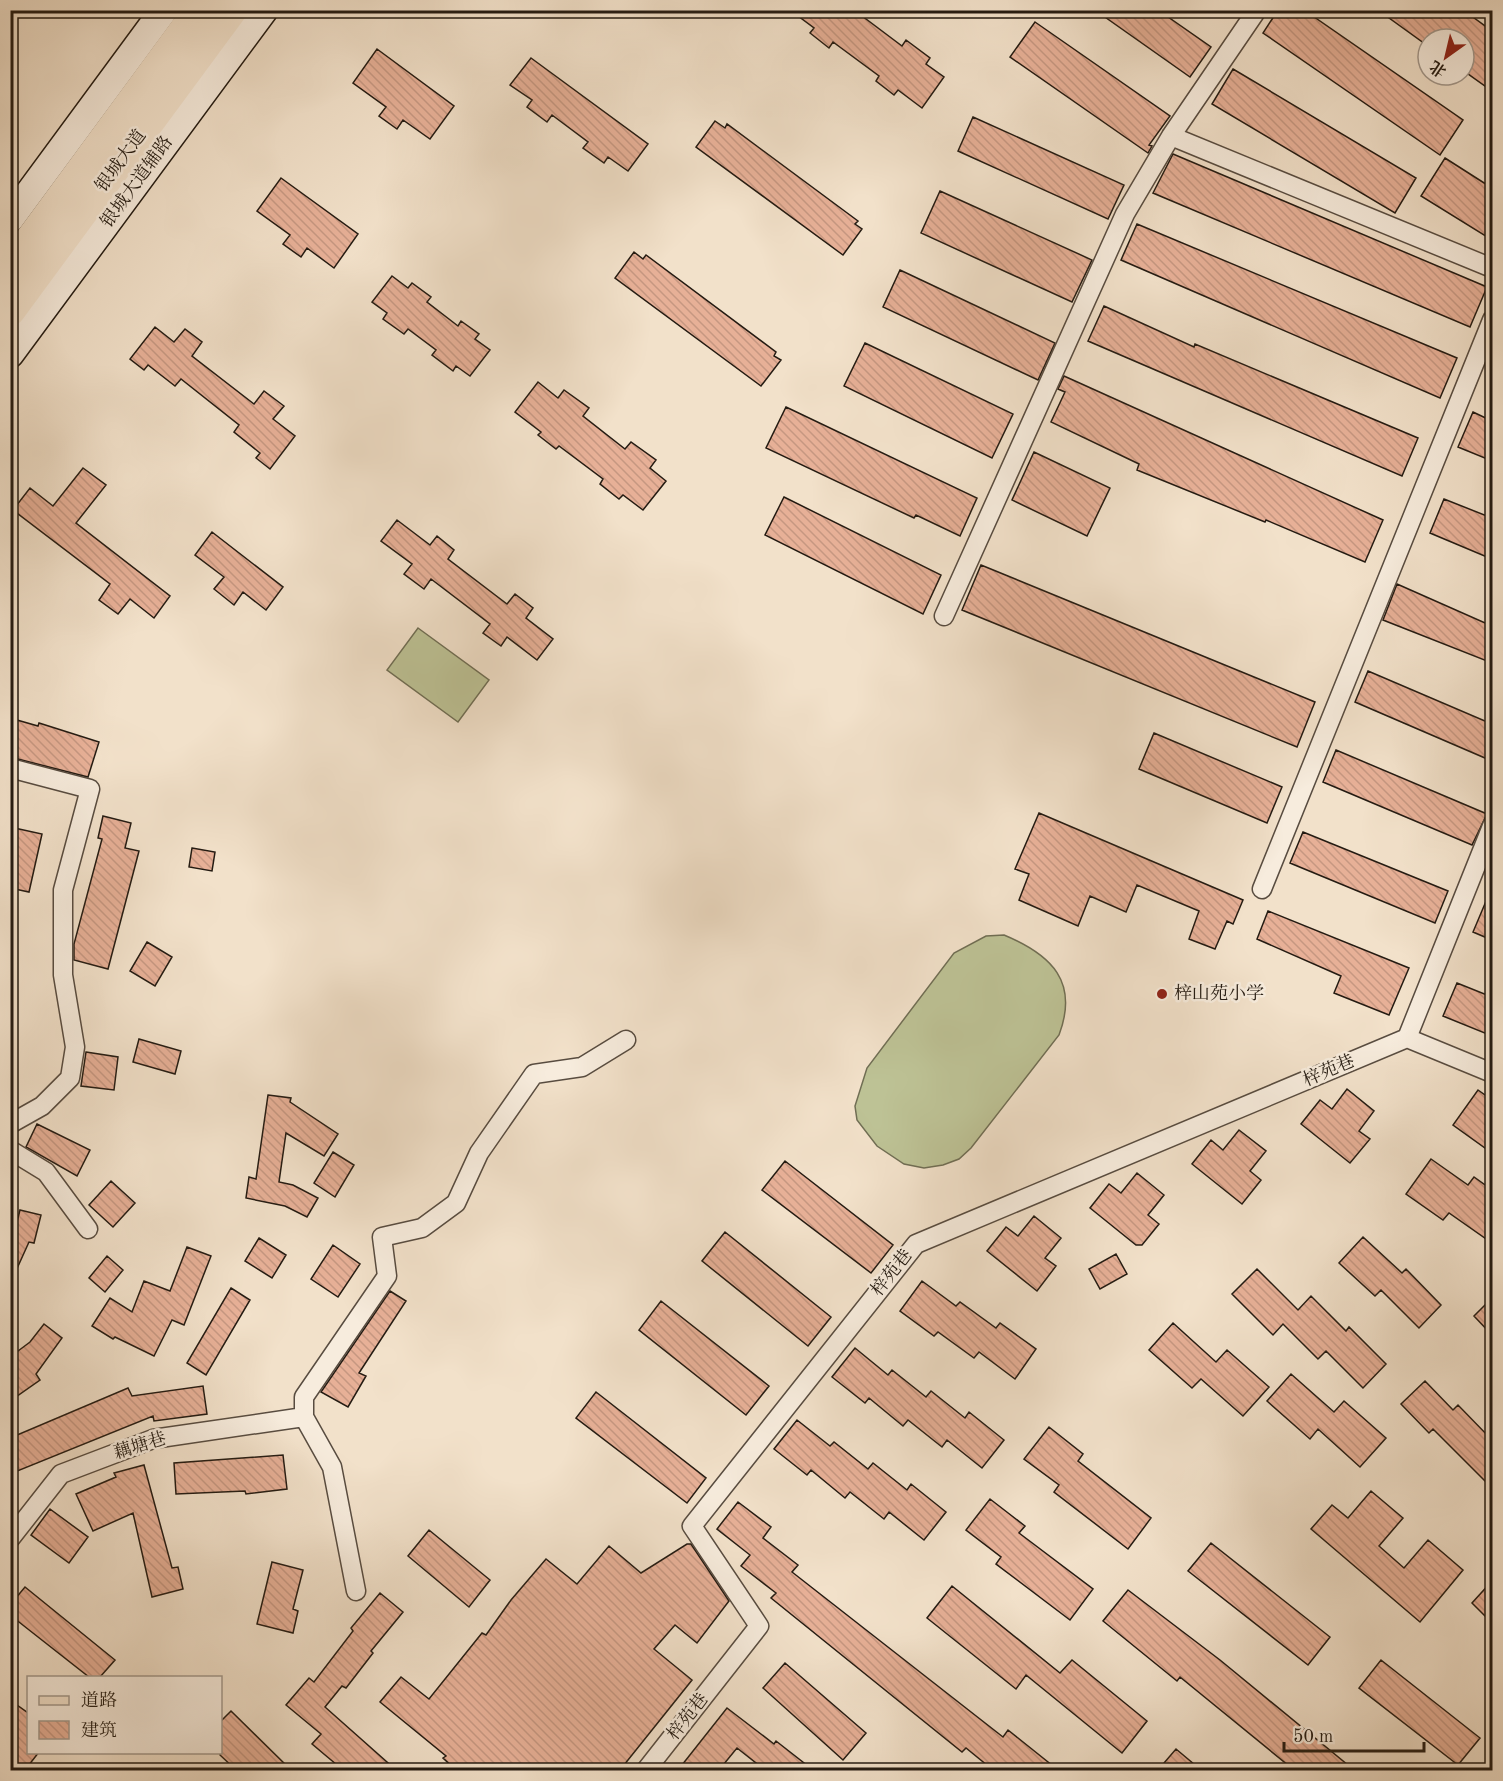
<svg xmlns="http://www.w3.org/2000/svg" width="1503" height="1781" font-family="'Old Standard TT','Noto Serif SC',serif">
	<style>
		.pitch { fill: #bdc295; stroke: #706e54; stroke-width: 1.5 }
		.building { fill: url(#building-back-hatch); stroke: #241b12; stroke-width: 1.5 }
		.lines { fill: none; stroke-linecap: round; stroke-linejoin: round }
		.street-casing { stroke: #584c40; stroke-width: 21 }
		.secondary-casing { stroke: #241b12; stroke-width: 30 }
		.primary-casing { stroke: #241b12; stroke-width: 33 }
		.street { stroke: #f7ecdd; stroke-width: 18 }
		.secondary { stroke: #f7ecdd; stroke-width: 27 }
		.primary { stroke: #f2e1ca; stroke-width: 30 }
		.poi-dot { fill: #8f2418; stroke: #f7ecdd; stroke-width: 2 }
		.labels { text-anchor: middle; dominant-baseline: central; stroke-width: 5; stroke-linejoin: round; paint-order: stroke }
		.street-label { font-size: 18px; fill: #241b12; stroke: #f7ecdd }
		.poi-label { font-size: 18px; fill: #241b12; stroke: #f7ecdd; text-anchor: start }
	</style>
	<defs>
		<pattern id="building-back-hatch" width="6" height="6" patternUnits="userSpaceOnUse" patternTransform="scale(1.5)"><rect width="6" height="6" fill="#e7b097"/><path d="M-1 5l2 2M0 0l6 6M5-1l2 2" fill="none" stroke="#c69781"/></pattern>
	</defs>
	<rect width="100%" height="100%" fill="#f2e1ca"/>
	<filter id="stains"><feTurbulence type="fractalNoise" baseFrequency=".00333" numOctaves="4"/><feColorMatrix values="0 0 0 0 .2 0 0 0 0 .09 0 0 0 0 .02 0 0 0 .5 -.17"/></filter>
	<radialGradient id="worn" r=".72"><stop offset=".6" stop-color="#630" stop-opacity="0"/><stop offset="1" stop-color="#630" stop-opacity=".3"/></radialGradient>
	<path class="pitch" d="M418,628L489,680L458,722L387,670Z
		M1004,935C1052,955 1079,982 1059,1035L971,1148L959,1159L943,1165L924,1168L904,1164L877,1146L857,1120L855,1106L867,1068L954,953L986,936Z"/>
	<path class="building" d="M790,10H854L902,46L906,40L930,58L926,64L944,77L922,108L898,90L894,95L876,81L879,76L833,42L829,48L810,33L814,28Z
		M1095,10H1158L1211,47L1190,77Z
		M1278,10H1304L1463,120L1440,155L1263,33Z
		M1378,10H1463L1492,31V91L1464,71V39H1428V46Z
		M1035,22L1170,116L1149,145L1152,146L1148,153L1010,57Z
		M377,49L454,106L430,139L403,120L397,129L379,116L386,107L353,83Z
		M531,58L648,144L628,171L608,157L604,163L583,148L588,142L552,115L547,122L527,107L532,100L510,85Z
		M1233,69L1416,178L1395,213L1212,104Z
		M973,117L1124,185L1108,219L958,151Z
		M715,121L725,128L727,124L858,221L855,224L862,229L843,255L696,147Z
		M1173,154L1487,287L1470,327L1153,193Z
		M1445,158L1492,188V240L1421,196Z
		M281,178L358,234L334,268L307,248L301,257L283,244L290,235L257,211Z
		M940,191L1092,260L1072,302L921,233Z
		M1137,224L1457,358L1440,398L1121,260Z
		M634,252L643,259L646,255L776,352L774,356L781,360L761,386L615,278Z
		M900,270L1055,343L1038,380L883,307Z
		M392,276L408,288L412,283L431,297L427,302L458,326L461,321L479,334L475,339L490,350L470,376L456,366L453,371L432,355L436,350L408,329L404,334L383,319L387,313L372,302Z
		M1104,306L1194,347L1195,344L1418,438L1402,476L1088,341Z
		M155,327L174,342L185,329L202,342L192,356L254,404L264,391L284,406L273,419L295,436L270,469L256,458L260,453L234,432L239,425L181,379L175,386L148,365L144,370L130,359Z
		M865,343L1013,414L992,458L844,386Z
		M1064,376L1383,520L1365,562L1266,520L1265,522L1137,470L1139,464L1051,422L1065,392L1058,389Z
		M538,382L558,398L564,390L589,408L583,416L625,449L631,442L656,460L650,468L666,481L643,510L623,495L619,499L600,484L603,479L559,446L556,449L538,435L541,432L515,412Z
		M786,407L977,498L960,536L916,515L914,518L766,448Z
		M1473,412L1492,421V461L1458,447Z
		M1034,452L1110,488L1087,536L1012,500Z
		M83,468L106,485L76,523L170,596L154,618L130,599L118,614L99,600L110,584L13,510L30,488L53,506Z
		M784,497L941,575L923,614L765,535Z
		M1444,499L1492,518V544L1487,557L1430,533Z
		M397,520L430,545L437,536L454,550L448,559L507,604L515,594L533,608L526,618L553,639L537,660L507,637L501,646L483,633L490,624L431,579L424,589L404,574L412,564L381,541Z
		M212,532L283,587L266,610L243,592L234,605L214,589L224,577L195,555Z
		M981,565L1315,702L1297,747L962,610Z
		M1397,584L1492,626V663L1383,620Z
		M1368,671L1492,724V761L1355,702Z
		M10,718L38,726L39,723L99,742L88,777L10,757Z
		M1154,733L1282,787L1267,823L1139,769Z
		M1336,750L1487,814L1472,845L1323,782Z
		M1039,813L1243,900L1233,924L1227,921L1215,949L1189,939L1199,911L1137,885L1126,912L1090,896L1078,926L1019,900L1029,874L1015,869Z
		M103,816L131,823L125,848L139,851L108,969L74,960V944L102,839L98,838Z
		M10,827L42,834L29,892L10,888Z
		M1303,832L1448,891L1435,923L1290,863Z
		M192,848L215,852L212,871L189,867Z
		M1492,887V940L1473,932Z
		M1268,911L1409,968L1389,1015L1334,993L1341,976L1257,939Z
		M147,942L172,957L155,986L130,971Z
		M1457,983L1492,997V1036L1443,1016Z
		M139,1039L181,1051L175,1074L133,1062Z
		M86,1052L118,1057L114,1090L81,1086Z
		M1347,1089L1374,1111L1359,1131L1370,1139L1350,1163L1301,1124L1320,1100L1332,1109Z
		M1478,1090L1492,1100V1153L1453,1125Z
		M268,1095L291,1098L290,1102L338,1134L324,1156L286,1133L279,1182L293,1185L318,1198L307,1217L285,1206L246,1198L249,1177L256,1179Z
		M37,1124L90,1150L77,1176L26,1147Z
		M1239,1130L1266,1151L1250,1171L1261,1180L1242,1204L1192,1164L1211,1140L1223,1150Z
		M333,1152L354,1165L335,1197L314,1183Z
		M1431,1159L1468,1185L1474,1177L1492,1190V1243L1449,1213L1443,1220L1406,1194Z
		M785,1161L893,1245L871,1273L762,1190Z
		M1137,1173L1164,1195L1148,1215L1159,1224L1142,1245H1136L1090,1208L1109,1184L1121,1193Z
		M111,1181L135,1203L113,1227L89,1205Z
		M20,1210L41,1215L34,1243L29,1242L10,1284V1249Z
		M1034,1216L1061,1238L1045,1258L1056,1266L1037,1291L987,1251L1006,1227L1018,1236Z
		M725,1232L831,1317L808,1346L702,1261Z
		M1363,1237L1402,1273L1406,1269L1441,1305L1419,1328L1381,1290L1375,1296L1339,1263Z
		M259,1238L286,1255L272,1278L245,1261Z
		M333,1245L360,1264L338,1297L311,1279Z
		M187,1247L211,1256L184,1325L172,1320L154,1356L115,1337L113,1339L92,1326L110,1298L132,1312L144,1281L170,1291Z
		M1116,1254L1127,1274L1100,1289L1089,1269Z
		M107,1256L123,1270L105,1292L89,1278Z
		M1257,1269L1298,1310L1311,1296L1346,1331L1349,1327L1386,1364L1363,1388L1326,1351L1318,1359L1283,1324L1273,1335L1232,1294Z
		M922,1281L956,1306L960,1302L996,1328L1000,1323L1036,1349L1015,1379L979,1352L974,1358L938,1332L934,1336L900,1311Z
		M231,1288L250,1300L206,1375L187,1363Z
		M390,1291L406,1301L359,1373L366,1376L348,1407L321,1392Z
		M1492,1298V1335L1474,1316Z
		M661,1301L769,1386L746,1415L639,1330Z
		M1173,1323L1216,1362L1227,1350L1269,1387L1243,1416L1201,1379L1192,1388L1149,1350Z
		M44,1324L62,1338L36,1374L40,1380L10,1401V1357L30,1342Z
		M855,1348L888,1375L892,1370L926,1397L931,1391L965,1418L969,1412L1004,1440L982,1468L947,1440L942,1447L908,1420L903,1426L869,1398L865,1403L832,1377Z
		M1291,1374L1334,1412L1344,1401L1386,1438L1360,1467L1318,1429L1310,1439L1267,1401Z
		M1425,1381L1453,1410L1458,1405L1492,1440V1488L1433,1429L1429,1433L1401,1404Z
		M203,1386L207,1414L154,1421L153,1416L10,1474V1438L128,1388L132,1396Z
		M596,1392L706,1478L687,1503L576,1418Z
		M797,1420L830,1446L834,1442L868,1469L873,1463L907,1490L911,1484L946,1512L924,1540L889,1512L884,1519L850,1492L845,1498L811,1470L807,1475L774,1449Z
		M1049,1427L1083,1454L1078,1461L1151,1518L1128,1549L1054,1492L1059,1485L1024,1459Z
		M283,1455L287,1489L246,1494L245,1491L176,1494L174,1463Z
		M144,1465L172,1568L178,1567L183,1589L152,1597L133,1513L93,1531L76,1494L116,1477L114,1473Z
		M1371,1491L1403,1518L1379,1546L1404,1568L1428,1540L1463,1570L1420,1622L1311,1529L1332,1505L1348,1518Z
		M990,1499L1025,1526L1019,1533L1093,1589L1070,1620L996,1564L1001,1557L966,1530Z
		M738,1502L771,1527L763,1538L798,1565L792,1572L1003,1737L1008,1730L1058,1770H993L966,1748L962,1752L771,1598L776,1593L741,1566L750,1555L717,1529Z
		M50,1509L88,1537L69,1563L31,1535Z
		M429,1530L490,1580L469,1607L408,1556Z
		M1211,1543L1330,1637L1308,1665L1188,1571Z
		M687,1544H691L729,1601L697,1643L675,1625L654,1649L692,1680L620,1770H456L443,1758L446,1756L380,1702L401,1677L429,1699L482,1633L486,1635L511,1600L546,1559L577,1584L609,1546L641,1573Z
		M272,1562L303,1570L293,1609L298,1611L293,1633L257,1624Z
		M1492,1581V1623L1472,1603Z
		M952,1586L1060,1673L1072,1660L1147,1721L1122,1753L1026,1675L1016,1689L927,1618Z
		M25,1587L115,1660L100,1677H89L10,1615V1605Z
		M1128,1590L1220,1660L1354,1770H1294L1180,1677L1177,1681L1103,1621Z
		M380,1593L403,1612L371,1651L373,1653L346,1688L342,1686L325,1707L396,1770H343L312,1744L321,1734L286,1705L309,1678L314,1682L353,1631L351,1628Z
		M1381,1660L1480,1738L1458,1765L1359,1688Z
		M785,1663L866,1733L843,1760L763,1688Z
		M10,1700L28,1713V1752H39L25,1770H10Z
		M727,1708L774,1744L776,1741L813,1770H765L737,1748L719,1770H678Z
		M231,1711L291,1770H236L220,1755V1722Z
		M1176,1749L1201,1770H1158Z"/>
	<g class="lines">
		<defs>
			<path id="street" d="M1171,136L1492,268
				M944,616L1125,214L1171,136L1257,10
				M10,768L90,789L63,890V975L75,1047L70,1078L42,1106L10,1124
				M1262,889L1492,320
				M1407,1038L1492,826
				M10,1150L46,1172L88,1229
				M10,1539L61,1474L153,1439L304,1417
				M356,1591L332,1467L304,1417V1397L387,1276L382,1237L422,1228L456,1203L479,1153L534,1074L582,1067L626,1040
				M646,1770L759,1626L692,1526L916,1244L1407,1038L1492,1073"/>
			<path id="secondary" d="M10,219L164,10
				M10,354L264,10"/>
			<path id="primary" d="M10,267L199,10
				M10,311L232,10"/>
		</defs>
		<use href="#street" class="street-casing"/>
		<use href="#secondary" class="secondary-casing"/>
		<use href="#primary" class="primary-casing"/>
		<use href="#street" class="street"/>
		<use href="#secondary" class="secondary"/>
		<use href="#primary" class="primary"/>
	</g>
	<circle class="poi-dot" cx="1162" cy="994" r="6"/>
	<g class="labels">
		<g class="street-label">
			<text transform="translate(121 161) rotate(-54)">银城大道</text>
			<text transform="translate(137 182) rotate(-54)">银城大道辅路</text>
			<text transform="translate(1329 1071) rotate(-23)">梓苑巷</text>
			<text transform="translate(892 1273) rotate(-52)">梓苑巷</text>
			<text transform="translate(140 1446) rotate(-17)">藕塘巷</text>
			<text transform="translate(688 1717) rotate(-52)">梓苑巷</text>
		</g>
		<g class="poi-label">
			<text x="1174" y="994">梓山苑小学</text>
		</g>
	</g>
	<rect width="1503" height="1781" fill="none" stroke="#f2e1ca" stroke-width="36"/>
	<rect x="12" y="12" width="1479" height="1757" fill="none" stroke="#241b12" stroke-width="3"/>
	<rect x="18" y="18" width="1467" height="1745" fill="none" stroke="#241b12" stroke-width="1.5"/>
	<rect x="27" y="1676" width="195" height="78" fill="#f7ecdd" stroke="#a3988c" stroke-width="1.5"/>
	<rect x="39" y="1696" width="30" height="9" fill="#f2e1ca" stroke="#a3988c" stroke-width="1.5"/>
	<text x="81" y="1706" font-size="18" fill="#241b12">道路</text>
	<rect x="39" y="1721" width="30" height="18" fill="url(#building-back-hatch)" stroke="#a3988c" stroke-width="1.5"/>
	<text x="81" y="1736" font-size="18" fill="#241b12">建筑</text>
	<g transform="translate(1446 57) rotate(214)"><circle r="28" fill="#f7ecdd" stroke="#a3988c" stroke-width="1.5"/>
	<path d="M0-4.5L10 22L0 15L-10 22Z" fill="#8f2418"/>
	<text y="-9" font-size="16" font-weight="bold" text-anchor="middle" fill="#241b12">北</text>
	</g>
	<path d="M1284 1742v9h140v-9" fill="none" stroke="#241b12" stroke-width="3"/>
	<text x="1293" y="1742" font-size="18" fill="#241b12" stroke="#f7ecdd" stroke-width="4.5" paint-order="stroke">50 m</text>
	<rect width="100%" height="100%" filter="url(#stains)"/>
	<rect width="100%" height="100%" fill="url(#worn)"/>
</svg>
